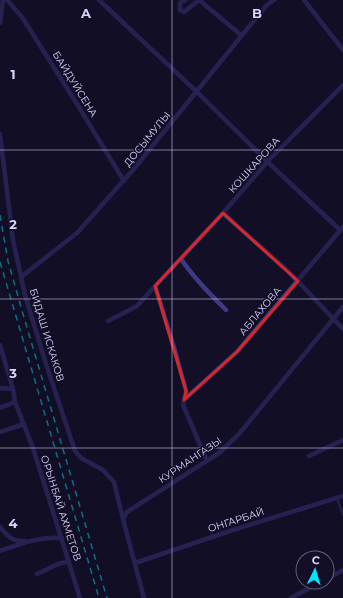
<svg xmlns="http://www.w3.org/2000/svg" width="343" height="598" font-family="Montserrat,sans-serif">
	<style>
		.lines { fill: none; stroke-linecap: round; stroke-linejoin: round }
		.lane { stroke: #3d3a85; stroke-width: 2 }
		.street { stroke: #3d3a85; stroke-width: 4.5 }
		.rail { stroke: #00e5ff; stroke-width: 1.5; stroke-dasharray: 6 5; stroke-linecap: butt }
		.marked { fill: none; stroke: #d62828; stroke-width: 3; stroke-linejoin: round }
		.grid { fill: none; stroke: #d9d4ff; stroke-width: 1; stroke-opacity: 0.55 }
		.labels { text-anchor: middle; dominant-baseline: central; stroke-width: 3; stroke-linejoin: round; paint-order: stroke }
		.street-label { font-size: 10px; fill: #d9d4ff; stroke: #130f26 }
		.grid-label { font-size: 13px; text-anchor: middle; font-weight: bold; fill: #d9d4ff; stroke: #130f26; stroke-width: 3; stroke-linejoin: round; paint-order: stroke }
	</style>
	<rect width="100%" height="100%" fill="#130f26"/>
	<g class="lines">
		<path class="lane" d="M337,498L343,515"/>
		<path class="street" d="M7,0L22,17L77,104L124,181
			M99,0L196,91L275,169L340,230
			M185,0L180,3V10L184,12L199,0
			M199,0L241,35
			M304,0L343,50
			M0,23L3,0
			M0,134L13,240L25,295L46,364L75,451L81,458L103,470L114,482L123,519
			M223,213L288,271L343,329
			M181,259C194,278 210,294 226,310
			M21,277L77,233L133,170L243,34L267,5L274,0
			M155,286L175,351L186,391L183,405L207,461
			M108,321L137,306L155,286L223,213L268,161L343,85
			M0,345L13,389L15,402L33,448L80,598
			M0,388L13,389
			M184,400L237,352L343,227
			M0,408L15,402
			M0,432L24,424
			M309,456L343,440
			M0,527C8,536 12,542 25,541
			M0,551C20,544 40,536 62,538
			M135,563L233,530L343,496
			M37,574L58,564L69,561
			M327,579L343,570
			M144,598L123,519L127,512L219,453L239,434L343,307
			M291,598L321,582"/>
		<path class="rail" d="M0,215L8,261L23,314L107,598
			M0,262L99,598"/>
	</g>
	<path d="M0 0H343V598H0ZM223,213L298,281L237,352L184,400L186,391L155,286Z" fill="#130f26" fill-opacity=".55" fill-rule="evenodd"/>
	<path class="marked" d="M223,213L298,281L237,352L184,400L186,391L155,286Z"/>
	<path class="grid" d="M172,0V598M0,150H343M0,299H343M0,448H343"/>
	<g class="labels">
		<g class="street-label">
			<text transform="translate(75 84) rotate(58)">БАЙДУЙСЕНА</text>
			<text transform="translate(147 139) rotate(-51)">ДОСЫМУЛЫ</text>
			<text transform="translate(254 165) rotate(-48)">КОШКАРОВА</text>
			<text transform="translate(260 311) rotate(-50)">АБЛАХОВА</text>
			<text transform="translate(47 335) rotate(73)">БИДАШ ИСКАКОВ</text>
			<text transform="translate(190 460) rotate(-34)">КУРМАНГАЗЫ</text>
			<text transform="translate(61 508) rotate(72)">ОРЫНБАЙ АХМЕТОВ</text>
			<text transform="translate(236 520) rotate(-18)">ОНГАРБАЙ</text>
		</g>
	</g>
	<g class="grid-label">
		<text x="86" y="18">A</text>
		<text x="257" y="18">B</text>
		<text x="13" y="79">1</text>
		<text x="13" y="229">2</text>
		<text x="13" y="378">3</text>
		<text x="13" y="528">4</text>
	</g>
	<g transform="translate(315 570) rotate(5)"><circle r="19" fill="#130f26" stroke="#625e7d"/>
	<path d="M0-3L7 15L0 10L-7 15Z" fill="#00e5ff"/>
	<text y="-6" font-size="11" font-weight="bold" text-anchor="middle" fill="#d9d4ff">С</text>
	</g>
</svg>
